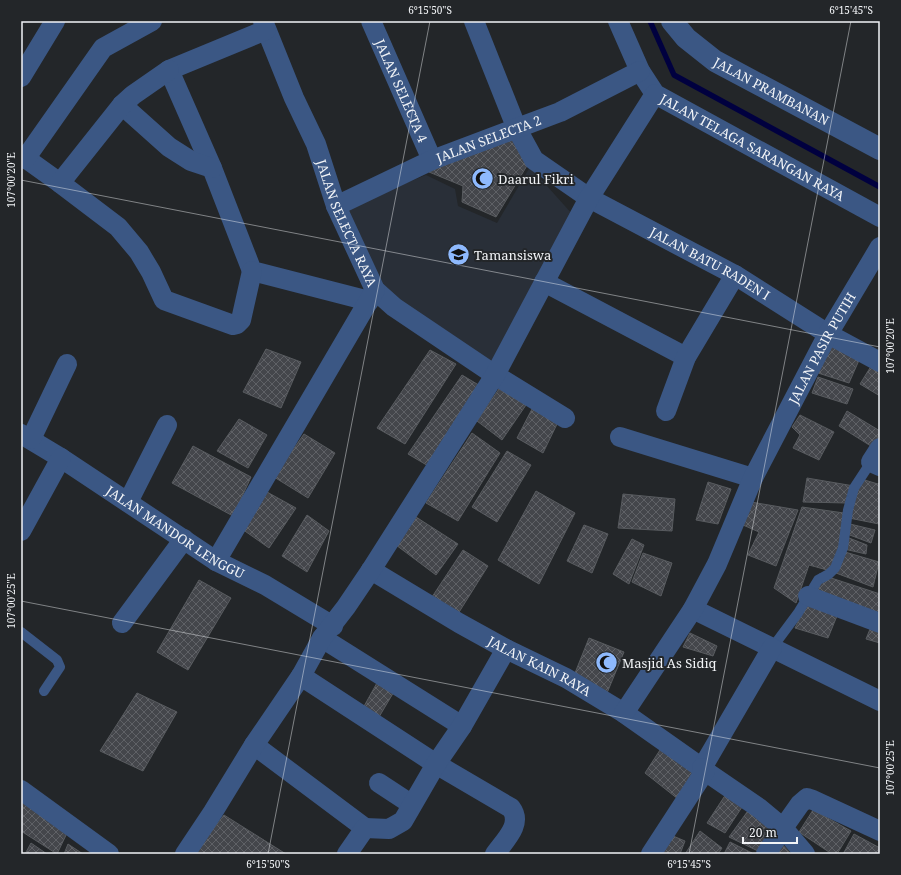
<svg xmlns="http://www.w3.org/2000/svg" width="901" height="875" font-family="'Noto Serif',serif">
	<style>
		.built { fill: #292f38 }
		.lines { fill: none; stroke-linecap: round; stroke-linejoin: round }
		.stream { stroke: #00003f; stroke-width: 5.5 }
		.building { fill: url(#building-cross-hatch); stroke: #585b5f }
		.service { stroke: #3b5784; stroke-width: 10 }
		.minor { stroke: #3b5784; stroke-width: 20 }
		.tertiary { stroke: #3b5784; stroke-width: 22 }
		.ticks { fill: none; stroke: #f2f4f7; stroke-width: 1; stroke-opacity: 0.45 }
		.labels { text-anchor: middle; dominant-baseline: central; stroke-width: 4; stroke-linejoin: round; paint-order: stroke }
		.street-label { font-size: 13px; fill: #f2f4f7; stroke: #232629 }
		.poi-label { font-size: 13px; fill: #f2f4f7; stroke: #232629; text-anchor: start }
		.neatline { fill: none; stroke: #f2f4f7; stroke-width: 1.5 }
		.ticks-label { font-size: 10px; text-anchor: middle; fill: #f2f4f7 }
	</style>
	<defs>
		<pattern id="building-cross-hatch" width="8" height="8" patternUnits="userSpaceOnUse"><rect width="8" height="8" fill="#44464b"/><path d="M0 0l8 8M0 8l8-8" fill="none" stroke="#5f6166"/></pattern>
	</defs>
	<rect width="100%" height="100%" fill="#232629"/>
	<path class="built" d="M530,167L573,215L492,368L379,287L346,207L426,175L455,189L458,206L497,223Z"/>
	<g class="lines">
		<path class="stream" d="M650,21L674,75L880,187"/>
	</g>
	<path class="building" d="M515,133L528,164L496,217L462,202L463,186L429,172Z
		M828,344L860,358L849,383L815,372Z
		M266,349L301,362L281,408L243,392Z
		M430,350L456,364L405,444L377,428Z
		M873,363L880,368V396L860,384Z
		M462,375L482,387L430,467L408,454Z
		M818,377L853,389L847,404L812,393Z
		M499,389L526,405L502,440L477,421Z
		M532,409L558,422L543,453L517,438Z
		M847,411L880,431L874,448L839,426Z
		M800,415L834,432L819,460L793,448L800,435L792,427Z
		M239,419L267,435L248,468L217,451Z
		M472,433L500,453L458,521L426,503Z
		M304,434L335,453L308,498L274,477Z
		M193,446L251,477L233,516L172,483Z
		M507,451L531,465L497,522L472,507Z
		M807,478L854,486L847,503L803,502Z
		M861,479L878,484L880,482L879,524L849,518Z
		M708,482L731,489L718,524L696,520Z
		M536,491L575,513L539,584L498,560Z
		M267,492L296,508L269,548L242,529Z
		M623,494L675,499L672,531L618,528Z
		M751,502L798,510L776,566L748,555L759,532L743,525Z
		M802,507L844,513V532L831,571L809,565L796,603L774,588Z
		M307,515L329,531L307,572L282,556Z
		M416,517L458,544L436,575L396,545Z
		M850,524L875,530L871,543L847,534Z
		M584,525L608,534L592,573L567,561Z
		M849,538L867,545L866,554L844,549Z
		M632,539L644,545L629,584L613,574Z
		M463,550L488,566L456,617L430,600Z
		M845,552L879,562L873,587L836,573Z
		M643,553L672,563L661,596L632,582Z
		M819,574L880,594V622L812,596Z
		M199,580L231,598L188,670L157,652Z
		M809,599L839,611L828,638L795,628Z
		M872,624L880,626V643L866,639Z
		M690,633L717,646L713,656L683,647Z
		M589,638L624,652L607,693L573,678Z
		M378,681L395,690L379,717L363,708Z
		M137,693L177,712L143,771L100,751Z
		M660,750L694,771L678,799L645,773Z
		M726,794L744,804L725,833L707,823Z
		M21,801L68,831L57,854L21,831Z
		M750,808L774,829L758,851L729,837Z
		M813,810L851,831L837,854H832L799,832Z
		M224,815L286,854H194Z
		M700,831L722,848L718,854H685Z
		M854,834L880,848V854H843Z
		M673,836L685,841L680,854H661Z
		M730,842L752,853L724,854Z
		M780,842L791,854H770Z
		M31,843L47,854H25Z
		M68,844L83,854H64Z"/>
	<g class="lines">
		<path class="service" d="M21,632L57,660L60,667L44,691
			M772,648L798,613L818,580L829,574L835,568L843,548L848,510L854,488L871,462"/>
		<g class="minor">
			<path id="s1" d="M263,21L294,98L316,144L336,206L375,290L394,307L495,375L565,418"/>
			<path id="s2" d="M371,21L432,160"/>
			<path id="s3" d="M474,21L517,129L534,160L589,198L735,275L828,334L880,362"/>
			<path id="s4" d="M618,21L640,71L655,94L880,217"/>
			<path d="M266,30L169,70L212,168L252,271L369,301"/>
			<path d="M21,77L55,21"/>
			<path d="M122,105L169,147L191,161L212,168"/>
			<path d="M21,155L60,183L118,227L139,252L151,272L164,300L233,325L237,324L241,320L252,271"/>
			<path d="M25,159L103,48L152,21"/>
			<path d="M60,183L122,105L133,95L169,70"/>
			<path id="s5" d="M336,206L432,160L560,112L640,71"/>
			<path d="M544,282L686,357"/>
			<path d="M666,411L686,357L735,275"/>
			<path id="s6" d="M21,434L61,458L216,561L265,585L333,626"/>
			<path d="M620,437L753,478"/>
			<path d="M31,439L67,364"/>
			<path d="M880,448L871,462L880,466"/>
			<path d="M128,502L167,425"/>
			<path d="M21,531L61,458"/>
			<path d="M216,561L375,290"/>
			<path id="s7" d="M371,570L459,623L506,649L566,678L624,713L702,768"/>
			<path d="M808,596L880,623"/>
			<path d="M693,609L880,701"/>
			<path d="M122,623L184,539"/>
			<path d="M322,638L462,726"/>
			<path d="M301,676L436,764L511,808C523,824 505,840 495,854"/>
			<path id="s8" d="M624,713L693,609L717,564L753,478L828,334L880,247"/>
			<path d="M254,745L365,828"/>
			<path d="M702,768L772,648"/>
			<path d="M705,771L759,808L783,828L766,854"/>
			<path d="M379,783L411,804"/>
			<path d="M21,790L109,854"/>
			<path d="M185,854L213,812L254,745L301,676L322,638L346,607L371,570L495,375L589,198L655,94"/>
			<path d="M347,854L365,828L389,829L403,821L436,764L462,726L506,649"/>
			<path d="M651,854L705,771L702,768"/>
			<path d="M805,854L783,828L800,804L807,798L813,800L880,831"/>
		</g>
		<path class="tertiary" id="s9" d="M672,21L686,38L715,61L880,149"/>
	</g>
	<path class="ticks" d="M21,180L880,347M21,601L880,768M268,854L430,21M689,854L851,21"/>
	<defs>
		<symbol id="mosque-disc" viewBox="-11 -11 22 22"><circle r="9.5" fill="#8eb9fd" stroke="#232629"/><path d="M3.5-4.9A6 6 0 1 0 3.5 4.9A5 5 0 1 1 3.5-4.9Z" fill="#111"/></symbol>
		<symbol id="school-disc" viewBox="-11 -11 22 22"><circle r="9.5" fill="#8eb9fd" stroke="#232629"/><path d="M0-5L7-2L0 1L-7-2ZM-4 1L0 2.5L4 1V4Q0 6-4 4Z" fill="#111"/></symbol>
	</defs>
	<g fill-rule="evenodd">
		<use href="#mosque-disc" x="470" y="166" width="25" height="25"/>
		<use href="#school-disc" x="446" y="242" width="25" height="25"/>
		<use href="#mosque-disc" x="594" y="650" width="25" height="25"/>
	</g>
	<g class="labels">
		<g class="street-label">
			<text stroke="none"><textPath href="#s9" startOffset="123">JALAN PRAMBANAN</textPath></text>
			<text stroke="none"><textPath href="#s2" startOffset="76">JALAN SELECTA 4</textPath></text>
			<text stroke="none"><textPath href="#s5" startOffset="167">JALAN SELECTA 2</textPath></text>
			<text stroke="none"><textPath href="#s4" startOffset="193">JALAN TELAGA SARANGAN RAYA</textPath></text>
			<text stroke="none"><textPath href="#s1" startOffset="219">JALAN SELECTA RAYA</textPath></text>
			<text stroke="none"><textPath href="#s3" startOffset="356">JALAN BATU RADEN I</textPath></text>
			<text stroke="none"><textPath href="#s8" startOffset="416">JALAN PASIR PUTIH</textPath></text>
			<text stroke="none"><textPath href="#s6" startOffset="183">JALAN MANDOR LENGGU</textPath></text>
			<text stroke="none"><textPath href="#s7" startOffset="194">JALAN KAIN RAYA</textPath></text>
		</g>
		<g class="poi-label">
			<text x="498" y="179">Daarul Fikri</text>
			<text x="474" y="255">Tamansiswa</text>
			<text x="622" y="663">Masjid As Sidiq</text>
		</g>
	</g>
	<rect width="901" height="875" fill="none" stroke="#232629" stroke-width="44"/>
	<path d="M743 837v6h54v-6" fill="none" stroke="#f2f4f7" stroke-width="2"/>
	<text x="749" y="837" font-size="12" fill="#f2f4f7" stroke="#232629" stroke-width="3" paint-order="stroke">20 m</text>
	<rect x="22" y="22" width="857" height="831" class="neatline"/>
	<g class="ticks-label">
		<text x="430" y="14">6°15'50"S</text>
		<text x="851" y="14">6°15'45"S</text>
		<text transform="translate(11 180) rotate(-90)" y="4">107°00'20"E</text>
		<text transform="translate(890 346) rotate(-90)" y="4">107°00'20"E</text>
		<text transform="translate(11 601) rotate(-90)" y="4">107°00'25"E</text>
		<text transform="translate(890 768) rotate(-90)" y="4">107°00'25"E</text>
		<text x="268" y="868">6°15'50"S</text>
		<text x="689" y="868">6°15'45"S</text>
	</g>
</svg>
